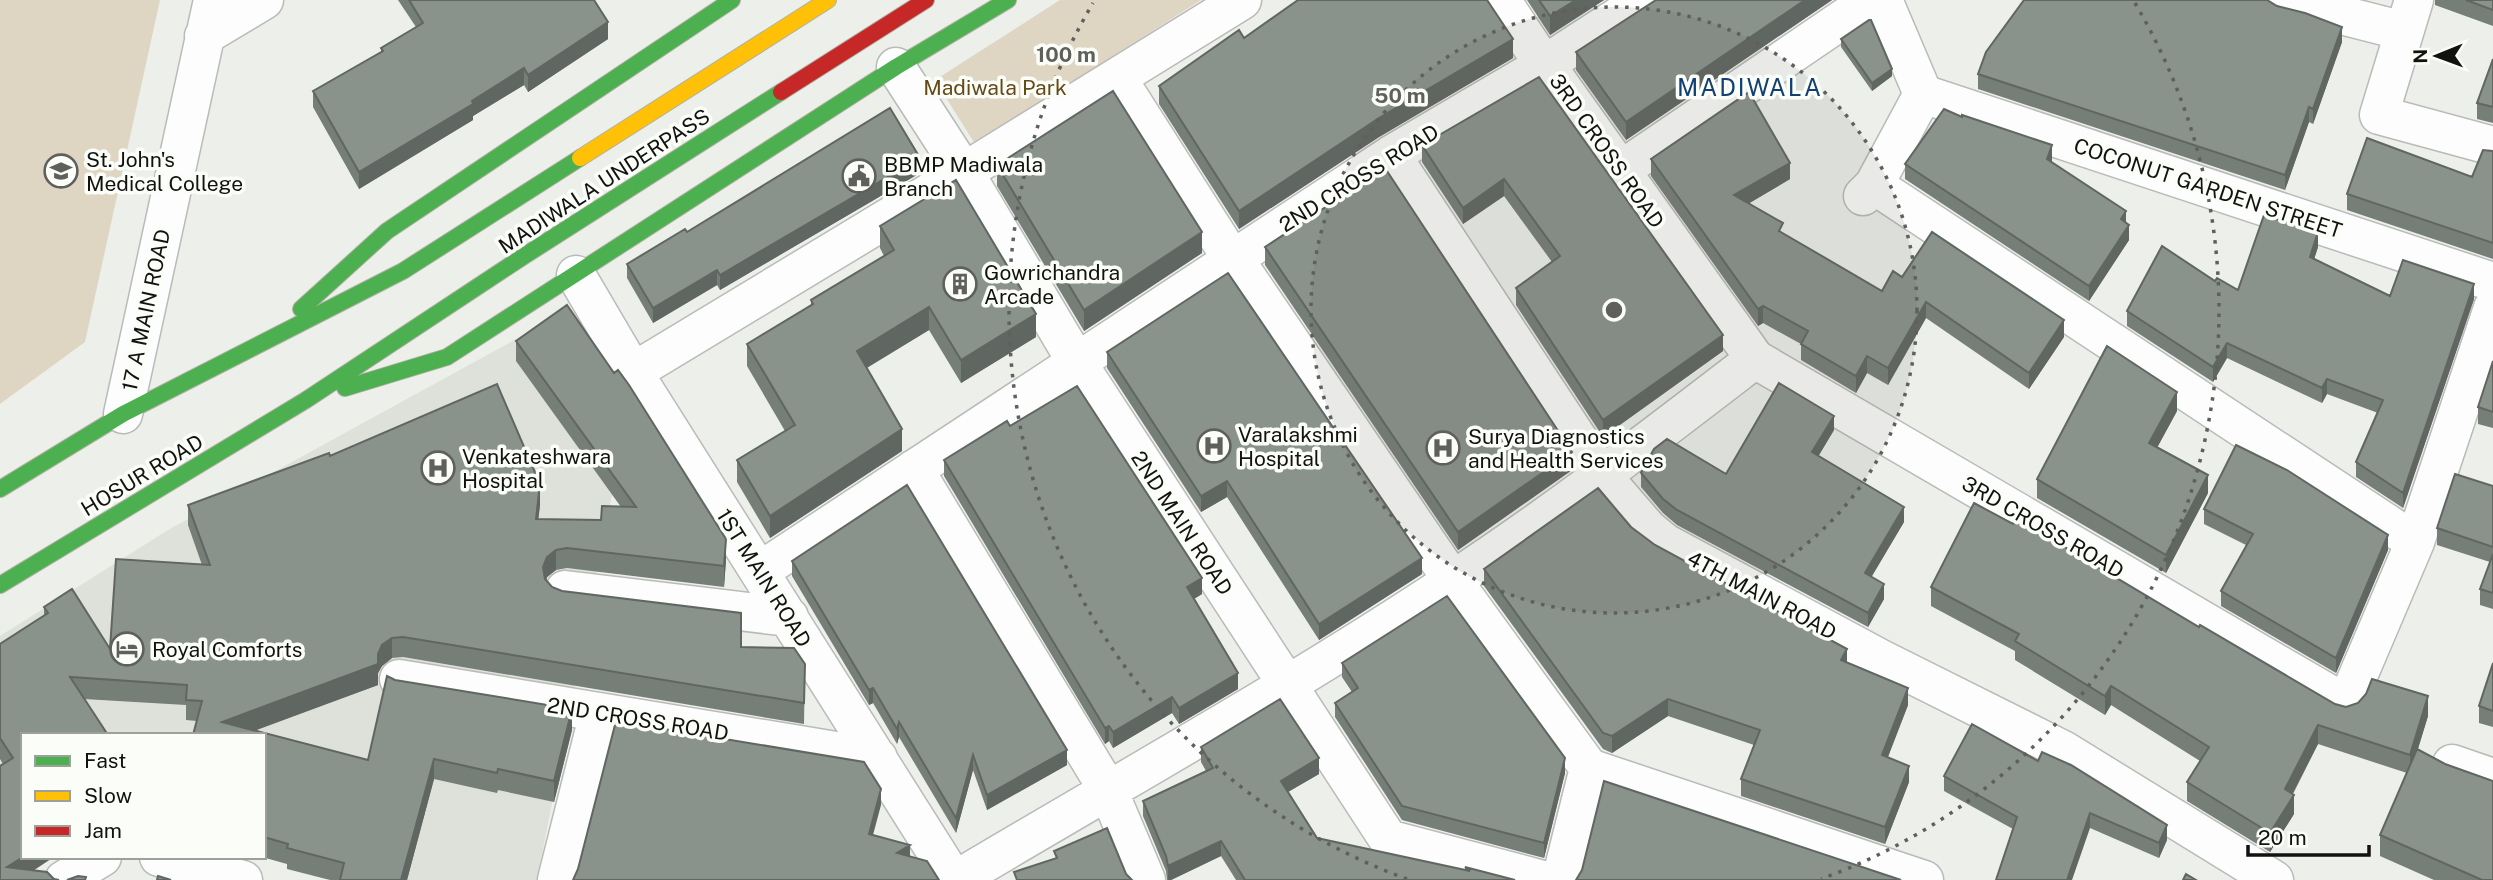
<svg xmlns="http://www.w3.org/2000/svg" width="2493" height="880" font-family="'Public Sans',sans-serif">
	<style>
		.built { fill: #dde1d9 }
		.green { fill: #dfd5c3 }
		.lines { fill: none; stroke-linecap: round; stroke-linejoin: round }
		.street-casing { stroke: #b9bbb8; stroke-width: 41 }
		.fast-casing { stroke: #b1b1a3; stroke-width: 18 }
		.slow-casing { stroke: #b1b1a3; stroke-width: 18 }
		.jam-casing { stroke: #b1b1a3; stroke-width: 18 }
		.street { stroke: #fcfdfc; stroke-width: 38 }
		.fast { stroke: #4caf50; stroke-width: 16 }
		.slow { stroke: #ffc107; stroke-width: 16 }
		.jam { stroke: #c62828; stroke-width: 16 }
		.wall { fill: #767e78 }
		.shaded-wall { fill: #606661 }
		.building { fill: #89928b; stroke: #606661; stroke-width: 2 }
		.ring { fill: none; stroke: #5f605d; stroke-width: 3.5; stroke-dasharray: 3.5 7 }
		.labels { text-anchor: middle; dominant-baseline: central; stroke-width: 7; stroke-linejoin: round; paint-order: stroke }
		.park-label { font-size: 21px; fill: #654a18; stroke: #fbfef8 }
		.street-label { font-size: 21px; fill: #121311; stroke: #fbfef8 }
		.poi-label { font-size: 21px; fill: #121311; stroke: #fbfef8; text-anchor: start }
		.quarter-label { font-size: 24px; letter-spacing: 2px; fill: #124073; stroke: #fbfef8 }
		.centre { fill: #5f605d; stroke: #fbfef8; stroke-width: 3.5 }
		.ring-label { font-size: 21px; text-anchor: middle; font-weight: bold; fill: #5f605d; stroke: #fbfef8; stroke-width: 7; stroke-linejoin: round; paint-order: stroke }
	</style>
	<rect width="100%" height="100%" fill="#edefeb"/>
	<path class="built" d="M562,314L622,444L537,880H382L264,735H23V857L0,880V636L168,530Z"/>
	<path class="green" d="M0,0H160L85,342L0,404Z
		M1060,0H1201L975,144L935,80Z"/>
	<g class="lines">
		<defs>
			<path id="street" d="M1501,0L1544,65L1548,68L1755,359L2346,704L2415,542L2493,308
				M1883,0L1923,94
				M2282,0L2404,31
				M2414,0L2379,115L2493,146
				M204,36L264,0
				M896,67L964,172L1076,361L1388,839L1543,880
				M1117,78L1232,259L1237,263L1453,581L1589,768L1561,880
				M1923,94L2493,282
				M1391,155L1603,477L1648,529L1665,543L1881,659L2063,750L2274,880
				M1621,170L1871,0
				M1874,185L2415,542
				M1863,196L1874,185L1923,94
				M576,275L633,372L954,880
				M633,372L964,172L1242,0
				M123,414L213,0
				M914,469L1108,790L1146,880
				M760,571L1391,155L1544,65L1644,0
				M565,590L789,617
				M399,679L878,758
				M2452,764L2493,778
				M1589,768L1924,880
				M159,857L243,880
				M64,880L102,857
				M557,880L599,713
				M956,880C1122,781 1292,687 1453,580C1558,511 1656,435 1755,359"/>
			<path id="fast" d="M301,309L387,231L732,0
				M345,388L447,357L896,67L1008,0
				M0,489L123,414L403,271L580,158
				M0,585L306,400L524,256L781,92"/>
			<path id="slow" d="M580,158L828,0"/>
			<path id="jam" d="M781,92L926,0"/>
		</defs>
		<use href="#street" class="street-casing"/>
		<use href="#fast" class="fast-casing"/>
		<use href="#slow" class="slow-casing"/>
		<use href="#jam" class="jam-casing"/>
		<use href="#street" class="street"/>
		<use href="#fast" class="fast"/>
		<use href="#slow" class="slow"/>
		<use href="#jam" class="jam"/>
	</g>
	<path class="wall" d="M398,0H594L608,39L528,92L524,85L473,116V120L359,189L313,107V91L381,52V48L416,27Z
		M1527,0H1604L1550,35Z
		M1656,0H1832L1626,140L1576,70V52Z
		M2435,0H2493V26L2435,5Z
		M2267,1L2342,42L2313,124L2309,122L2285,190L1978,89V74Z
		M1841,39L1892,76L1872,91L1841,47Z
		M1513,58L1379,137L1239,229L1159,104V86Z
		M2493,59V123L2477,119V103Z
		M1539,77L1723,351L1603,437L1516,305V288L1552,262L1504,196L1463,224L1422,162V145Z
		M2493,151V259L2347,210V194L2472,177Z
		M1651,159L1790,179L1748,204L1783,233L1882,291L1902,277L2064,337L2029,389L1926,318L1888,385L1867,373L1856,393L1801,360V344L1763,323L1758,326L1651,176Z
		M2052,160L2051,162L2126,223L2129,240L2089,301L1905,179V164Z
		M997,165L1202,253L1084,331L997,186Z
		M920,173L720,290L717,285L653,323L627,278V264L687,232Z
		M880,226L1036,337L961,383L929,330L866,368L902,451L770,538L737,482V460L785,431L747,366V344L811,305V300L884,256L880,248Z
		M1265,247L1572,470L1458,550L1265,265Z
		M2318,247L2314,259L2390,296L2474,299L2403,508L2356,477V462L2378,413L2327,394L2322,403L2227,358L2213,382L2127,326V311L2215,281L2238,290Z
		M516,341L726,560L724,587L567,568L556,570L547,577L546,580L552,587L562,591L741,647L805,664L804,724L403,657L392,658L382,666L378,673V685L255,730L368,760L395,680L572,730L554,802L498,790L497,793L434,779L407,880H330L287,869V864L262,857H264V735L197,721L186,720V705L84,699L0,880L3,764L0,759V644L44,616V607L110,649L202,565L188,525V505L330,456L540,505L538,519L601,520L621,507L516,361Z
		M1107,352L1422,574L1319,640L1227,497L1201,512L1107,368Z
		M2493,361V428L2478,424V407Z
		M2177,411L2157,448L2208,493L2166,573L2037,498V479Z
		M1010,426L1202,594L1194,599L1238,689L1179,724L1172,713L1113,748L1109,741L1105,744L944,476V460Z
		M1834,430L1818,456L1904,522L1871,577L1884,599L1868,627L1677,525L1663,513L1641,487V473L1726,474Z
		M2493,486V609L2480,605V589L2490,562L2437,545V528Z
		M2204,509L2388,550L2336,673L2221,606V591L2246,545L2204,524Z
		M1631,527L1655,545L1847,662L1908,705L1888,757L1909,782L1885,844L1741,796V779L1754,745L1668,716L1612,753L1603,749L1484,586V569Z
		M792,561L1067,765L987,810L973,770L956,833L899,737L897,744L873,703L869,705L792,576Z
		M1931,587L2199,627L2335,704L2346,707L2428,716L2418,749L2493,880H2434L2380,856V835L2407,773L2318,744L2293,794L2294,814L2270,852L2187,801V782L2200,761L2111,705L2105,715L2015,660V651L1931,606Z
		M1342,663L1565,773L1544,858L1402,820L1335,717V703L1352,692L1342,677Z
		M2493,663V727L2479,723V706Z
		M1972,724L2167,840L2159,858L2090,828L2013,829L1944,791V776Z
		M1201,747L1319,774L1288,792L1317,838L1465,870V867L1515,880H1236L1221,856L1171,880H1167L1166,871L1143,816V801L1206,771L1201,762Z"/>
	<path class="shaded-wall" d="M1576,0H1604L1550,35V16Z
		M1805,0H1832L1626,140V122Z
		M608,22V39L528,92V75Z
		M2342,27V42L2313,124V109Z
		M1513,39V58L1379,137L1239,229V211L1379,118Z
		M524,68V85L473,116V120L359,189V172Z
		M1892,69V76L1872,91V83Z
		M2309,107V122L2285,190V175Z
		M2052,145V160L2047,173V159Z
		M920,158V173L720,290V275Z
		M1790,163V179L1734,212V195Z
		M1504,179V196L1463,224V208Z
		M2126,211V226L2121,219Z
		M2129,225V240L2089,301V286Z
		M1202,232V253L1084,331V310Z
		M2318,232V247L2310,272V257Z
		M717,270V285L653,323V308Z
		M2474,284V299L2403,508V493Z
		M1926,302V318L1888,385V368Z
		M1763,306V323L1758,326V309Z
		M929,307V330L857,374V351Z
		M1036,314V337L961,383V360Z
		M2064,320V337L2029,389V373Z
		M1723,335V351L1603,437V420Z
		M2227,343V358L2213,382V367Z
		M1867,356V373L1856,393V376Z
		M2327,379V394L2322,403V388Z
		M2177,392V411L2149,462V443Z
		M1834,416V430L1812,467V452Z
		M902,429V451L770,538V516Z
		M1572,452V470L1458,550V532Z
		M2208,475V493L2166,573V555Z
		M1227,481V497L1201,512V496Z
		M540,484V505L536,540V519Z
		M1904,507V522L1865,588V573Z
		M2388,535V550L2336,673V658Z
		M726,539V560L724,587V566Z
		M556,550V570L547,577L543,588V567L547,557Z
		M1422,558V574L1319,640V624Z
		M1202,578V594L1187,603V587Z
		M1884,584V599L1868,627V613Z
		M392,638V658L382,666L378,673V685L243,735L222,722L378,654L382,645Z
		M1847,649V666L1841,660Z
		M1238,673V689L1179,724V708Z
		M2111,686V705L2105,715V696Z
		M873,688V703L869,705V690Z
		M1908,688V705L1882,772V755Z
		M2428,696V716L2410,774V755Z
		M1172,697V713L1113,748V732Z
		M1668,699V716L1612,753V736Z
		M572,709V730L554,802V781Z
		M899,722V737L897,744V729Z
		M2318,725V744L2285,808V789Z
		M1109,726V741L1105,744V728Z
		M1067,750V765L987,810V795Z
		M973,755V770L956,833V818Z
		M1319,758V774L1281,796V781Z
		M1565,758V773L1544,858V843Z
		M434,759V779L407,880H401Z
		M1909,766V782L1885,844V827Z
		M881,789V805L869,850V834Z
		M2294,795V814L2270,852V833Z
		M2090,813V828L2072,880H2067Z
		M2167,825V840L2159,858V843Z
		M1221,841V856L1171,880H1168V866Z
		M910,845V861L897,853Z
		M23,857H54L19,880L7,867Z"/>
	<path class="building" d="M409,0H594L608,22L528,75L524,68L472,101L473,104L359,172L313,91L383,51L381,48L423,23Z
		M1298,0H1487L1513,39L1379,118L1239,211L1159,86L1239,30L1244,38Z
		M1539,0H1576L1550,16Z
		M1656,0H1805L1626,122L1576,52Z
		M2024,0H2267L2277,6L2305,13L2342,27L2313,109L2309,107L2285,175L1978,74L1986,52Z
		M2466,0H2493V10Z
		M1869,20H1871L1892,69L1872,83L1841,39Z
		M2493,59V107L2477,103Z
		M1539,77L1723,335L1603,420L1516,288L1560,256L1504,179L1463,208L1422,145Z
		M1113,91L1202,232L1084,310L997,165Z
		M1749,92L1790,163L1734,195L1783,223L1779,231L1882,291L1893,271L1902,277L1932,232L2064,320L2029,373L1926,302L1888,368L1867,356L1856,376L1801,344L1808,331L1763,306L1758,309L1651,159Z
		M890,108L920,158L720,275L717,270L653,308L627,264L685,229L687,232Z
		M1944,109L1962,117V115L2052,145L2047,159L2126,211L2121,219L2129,225L2089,286L1905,164Z
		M2367,138L2472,177L2483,150L2493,151V243L2347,194Z
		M1385,168L1572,452L1458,532L1265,247Z
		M956,180L1036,314L961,360L929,307L857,351L902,429L770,516L737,460L795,425L747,344L813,304L811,300L894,250L880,226Z
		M2264,215L2318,232L2310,257L2390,296L2403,260L2474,284L2403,493L2356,462L2383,400L2327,379L2322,388L2227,343L2213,367L2127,311L2162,246L2215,281L2217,278L2238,290Z
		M1228,273L1422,558L1319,624L1227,481L1201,496L1107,352Z
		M567,305L614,373L618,370L629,385L726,539L724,566L567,548L556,550L547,557L543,567L545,579L552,587L562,591L741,613V647L794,648L805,664L804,703L403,637L392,638L382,645L378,654V664L222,722L368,760L387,676L395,680L572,709L554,781L498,769L497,773L434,759L401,880H340L344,863L287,848L288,844L264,837V735H193L202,701L186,700L187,685L70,677L108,735H23V857L7,867L47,872L54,879L59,880H0V766L13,758L0,738V644L48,613L44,607L72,589L110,649L116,559L210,565L188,505L329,453L330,456L497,384L540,484L536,519L601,520L602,506L636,507L516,341Z
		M2107,346L2177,392L2149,443L2208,475L2166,555L2037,479Z
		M2493,361V412L2478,407Z
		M1779,383L1834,416L1812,452L1904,507L1865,573L1884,584L1868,613L1677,510L1663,499L1641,473L1654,449L1667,439L1726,474Z
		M1077,386L1202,578L1187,587L1238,673L1179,708L1172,697L1113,732L1109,726L1105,728L944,460L1007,421L1010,426Z
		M2236,445L2287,470L2388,535L2336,658L2221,591L2253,534L2204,509Z
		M2455,474L2493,486V547L2437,528Z
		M907,485L1067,750L987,795L973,755L956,818L899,722L897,729L873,688L869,690L792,561Z
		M1598,488L1631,527L1655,545L1847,649L1841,660L1908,688L1882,755L1909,766L1885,827L1741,779L1760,730L1668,699L1612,736L1603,733L1484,569Z
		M1974,503L2013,524L2016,518L2199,627L2200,625L2335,704L2346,707L2358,703L2366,694L2372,679L2428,696L2410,755L2318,725L2285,789L2294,795L2270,833L2187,782L2209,747L2111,686L2105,696L2015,641L2019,634L1931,587Z
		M2493,554V593L2480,589Z
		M1447,596L1565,758L1544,843L1402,806L1335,703L1358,688L1342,663Z
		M2493,663V711L2479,706Z
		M1280,699L1319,758L1281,781L1317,838L1470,871L1465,867L1515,880H1245L1221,841L1168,866L1166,856L1143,801L1213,768L1201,747Z
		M616,721L864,762L881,789L869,834L910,845L897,853L927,861L939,880H573L578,869Z
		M1972,724L2038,761L2042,752L2071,765L2167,825L2159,843L2090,813L2067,880H1996L2017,817L1944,776Z
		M2417,749L2445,764L2493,781V880H2482L2380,835Z
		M1604,781L1901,880H1576L1582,870Z
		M1107,828L1126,874L1132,880H1017L1014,872L1057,858L1054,851Z
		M2186,874L2196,880H2183Z
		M78,876L86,877L85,880H67Z
		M158,876L171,880H157Z"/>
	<circle cx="1614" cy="310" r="303" fill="#5f605d" fill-opacity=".12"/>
	<g class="ring">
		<circle cx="1614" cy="310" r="303"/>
		<path d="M1407 879A605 605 0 0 1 1093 3M2135 3A605 605 0 0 1 1821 879"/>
	</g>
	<defs>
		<symbol id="university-ring" viewBox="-11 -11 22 22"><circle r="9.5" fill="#fbfef8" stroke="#5f605d" stroke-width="1.5"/><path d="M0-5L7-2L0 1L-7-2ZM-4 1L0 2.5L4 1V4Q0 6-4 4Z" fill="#5f605d"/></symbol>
		<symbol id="civic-ring" viewBox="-11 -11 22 22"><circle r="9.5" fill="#fbfef8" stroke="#5f605d" stroke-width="1.5"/><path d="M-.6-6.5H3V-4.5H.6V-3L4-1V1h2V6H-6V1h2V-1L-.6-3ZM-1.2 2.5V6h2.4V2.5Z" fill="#5f605d"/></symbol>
		<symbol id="building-ring" viewBox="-11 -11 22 22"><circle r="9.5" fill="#fbfef8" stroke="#5f605d" stroke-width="1.5"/><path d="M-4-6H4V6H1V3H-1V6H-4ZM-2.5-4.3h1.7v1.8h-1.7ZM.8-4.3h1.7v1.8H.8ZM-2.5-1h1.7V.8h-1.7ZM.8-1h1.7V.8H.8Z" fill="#5f605d"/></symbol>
		<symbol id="hospital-ring" viewBox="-11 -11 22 22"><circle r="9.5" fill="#fbfef8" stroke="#5f605d" stroke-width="1.5"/><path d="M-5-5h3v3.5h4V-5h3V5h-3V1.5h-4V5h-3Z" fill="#5f605d"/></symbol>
		<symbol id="hotel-ring" viewBox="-11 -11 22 22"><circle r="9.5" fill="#fbfef8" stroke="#5f605d" stroke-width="1.5"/><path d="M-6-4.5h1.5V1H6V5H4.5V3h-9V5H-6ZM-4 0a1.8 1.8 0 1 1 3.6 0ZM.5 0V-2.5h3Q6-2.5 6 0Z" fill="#5f605d"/></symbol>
	</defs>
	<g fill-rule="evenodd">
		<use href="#university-ring" x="42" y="152" width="38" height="38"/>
		<use href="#civic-ring" x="840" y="157" width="38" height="38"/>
		<use href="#building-ring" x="941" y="265" width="38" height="38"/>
		<use href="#hospital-ring" x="1195" y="427" width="38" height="38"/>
		<use href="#hospital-ring" x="1424" y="429" width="38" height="38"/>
		<use href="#hospital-ring" x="419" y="449" width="38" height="38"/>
		<use href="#hotel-ring" x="108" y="630" width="38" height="38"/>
	</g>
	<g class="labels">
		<g class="park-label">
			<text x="995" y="87">Madiwala Park</text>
		</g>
		<g class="street-label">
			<text transform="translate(1607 151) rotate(55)">3RD CROSS ROAD</text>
			<text transform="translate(1359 178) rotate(-32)">2ND CROSS ROAD</text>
			<text transform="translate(604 181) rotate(-33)">MADIWALA UNDERPASS</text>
			<text transform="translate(2208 188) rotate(18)">COCONUT GARDEN STREET</text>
			<text transform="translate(146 310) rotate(-78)">17 A MAIN ROAD</text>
			<text transform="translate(142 475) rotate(-31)">HOSUR ROAD</text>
			<text transform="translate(1182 523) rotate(57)">2ND MAIN ROAD</text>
			<text transform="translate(2043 527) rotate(30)">3RD CROSS ROAD</text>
			<text transform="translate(764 578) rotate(58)">1ST MAIN ROAD</text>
			<text transform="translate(1762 595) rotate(28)">4TH MAIN ROAD</text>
			<text transform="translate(638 719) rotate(9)">2ND CROSS ROAD</text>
		</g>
		<g class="poi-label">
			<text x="86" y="159">St. John's<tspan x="86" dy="24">Medical College</tspan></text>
			<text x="884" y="164">BBMP Madiwala<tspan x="884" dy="24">Branch</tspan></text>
			<text x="984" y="272">Gowrichandra<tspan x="984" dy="24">Arcade</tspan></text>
			<text x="1238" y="434">Varalakshmi<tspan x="1238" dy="24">Hospital</tspan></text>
			<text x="1468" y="436">Surya Diagnostics<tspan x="1468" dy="24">and Health Services</tspan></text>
			<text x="462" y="456">Venkateshwara<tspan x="462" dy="24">Hospital</tspan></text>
			<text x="152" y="649">Royal Comforts</text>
		</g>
		<g class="quarter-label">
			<text x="1750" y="87">MADIWALA</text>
		</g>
	</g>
	<circle cx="1614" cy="310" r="10" class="centre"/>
	<g class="ring-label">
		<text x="1066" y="62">100 m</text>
		<text x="1400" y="103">50 m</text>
	</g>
	<rect x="21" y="733" width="245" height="126" fill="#fbfef8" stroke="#9ea09c" stroke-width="2"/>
	<rect x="35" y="756" width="35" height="10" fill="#4caf50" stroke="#9ea09c" stroke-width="2"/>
	<text x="84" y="768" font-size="21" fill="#121311">Fast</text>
	<rect x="35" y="791" width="35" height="10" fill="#ffc107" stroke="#9ea09c" stroke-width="2"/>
	<text x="84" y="803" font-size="21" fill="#121311">Slow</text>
	<rect x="35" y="826" width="35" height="10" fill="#c62828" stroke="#9ea09c" stroke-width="2"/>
	<text x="84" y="838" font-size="21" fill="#121311">Jam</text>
	<g transform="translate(2437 56) rotate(269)" stroke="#fbfef8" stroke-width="5" paint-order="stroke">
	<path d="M0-5L12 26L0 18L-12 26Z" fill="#121311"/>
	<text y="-10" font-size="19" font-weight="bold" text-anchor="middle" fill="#121311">N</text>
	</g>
	<path d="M2248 845v10h121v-10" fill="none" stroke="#121311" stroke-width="3.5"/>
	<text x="2258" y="845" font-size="21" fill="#121311" stroke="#fbfef8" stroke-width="5" paint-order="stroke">20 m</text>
</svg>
